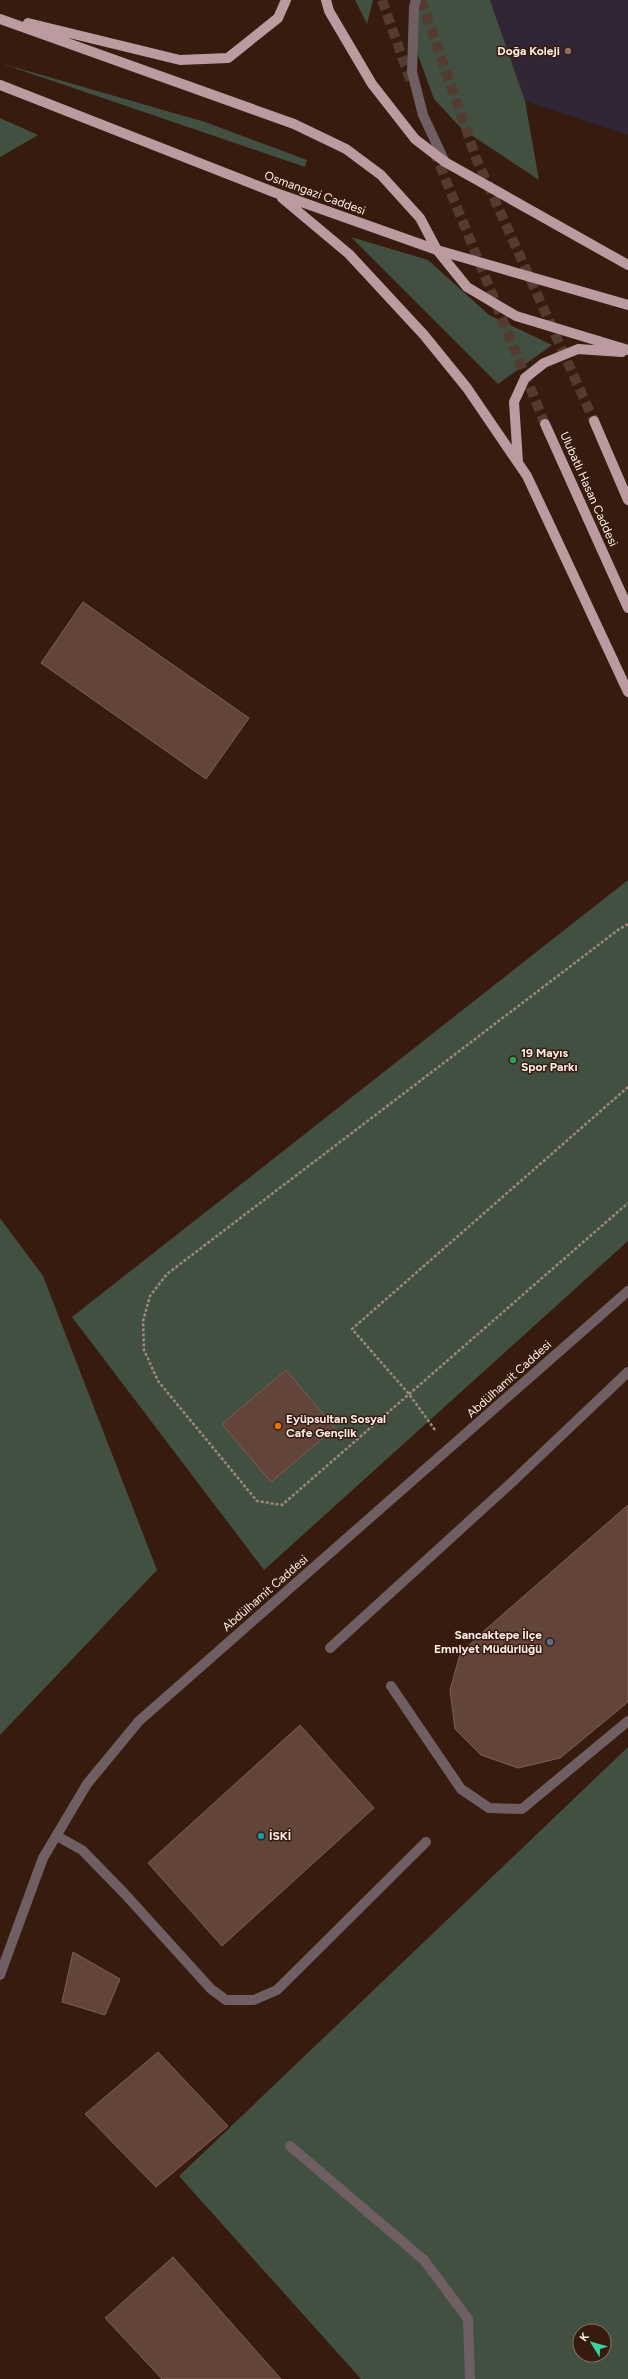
<svg xmlns="http://www.w3.org/2000/svg" width="628" height="2379" font-family="Figtree,sans-serif">
	<style>
		.education { fill: #302635 }
		.green { fill: #425042; fill-rule: evenodd }
		.building { fill: #62443b; stroke: #815e54 }
		.lines { fill: none; stroke-linecap: round; stroke-linejoin: round }
		.major-tunnel { stroke: #543b2f; stroke-width: 10; stroke-dasharray: 10 5; stroke-linecap: butt }
		.path { stroke: #9e897f; stroke-width: 2.5; stroke-dasharray: 3 2; stroke-linecap: butt }
		.minor { stroke: #6f5f62; stroke-width: 10 }
		.major { stroke: #bb9ba0; stroke-width: 10 }
		.education-dot { fill: #8d6e63; stroke: #361b0e; stroke-width: 1.5 }
		.leisure-dot { fill: #2e9e5b; stroke: #361b0e; stroke-width: 1.5 }
		.food-dot { fill: #e8710a; stroke: #361b0e; stroke-width: 1.5 }
		.service-dot { fill: #5c6f8a; stroke: #361b0e; stroke-width: 1.5 }
		.culture-dot { fill: #0f9aa8; stroke: #361b0e; stroke-width: 1.5 }
		.labels { text-anchor: middle; dominant-baseline: central; stroke-width: 3; stroke-linejoin: round; paint-order: stroke }
		.poi-label { font-size: 12px; font-weight: bold; fill: #fdeee7; stroke: #361b0e; text-anchor: start }
		.street-label { font-size: 12px; fill: #fdeee7; stroke: #361b0e }
	</style>
	<rect width="100%" height="100%" fill="#361b0e"/>
	<path class="education" d="M490,0H628V135L525,101Z"/>
	<path class="green" d="M355,0H373L367,24Z
		M415,0H490L525,101L539,180L462,129L434,99L416,50Z
		M0,63L205,122L307,160L305,167Z
		M0,118L38,135L0,157Z
		M351,237L428,260L489,315L552,345L498,384Z
		M628,880V1241L264,1570L72,1317Z
		M0,1218L43,1276L157,1570L0,1735Z
		M628,1747V2379H361L179,2176ZM580,2331H604V2355H580Z"/>
	<path class="building" d="M83,602L249,718L206,779L41,663Z
		M286,1370L335,1428L271,1482L222,1424Z
		M628,1505V1702L560,1758L518,1768L481,1755L455,1729L450,1690L460,1654L485,1630Z
		M300,1725L374,1808L222,1946L148,1863Z
		M73,1952L120,1979L105,2015L62,2002Z
		M158,2052L228,2126L156,2187L85,2114Z
		M173,2257L281,2379H162L105,2318Z"/>
	<g class="lines">
		<path class="major-tunnel" d="M382,0L412,85
			M421,0L476,158L594,421
			M434,151L545,424"/>
		<path class="path" d="M628,924L618,930L167,1274L150,1296L143,1321L144,1350L158,1381L257,1501L282,1505L628,1203
			M435,1430L409,1394L352,1329L628,1087"/>
		<path class="minor" d="M416,0L414,7L412,72L423,115L445,162
			M330,1648L510,1484L628,1372
			M391,1686L461,1789L489,1808L522,1809L628,1721
			M57,1836L82,1850L124,1893L211,1989L226,2000H254L277,1990L426,1842
			M0,1975L43,1858L87,1784L139,1721L628,1291
			M290,2146L424,2260L468,2319L470,2379"/>
		<path class="major" d="M326,0L329,11L372,84L415,139L445,162L628,265
			M0,19L294,124L346,149L381,175L420,218L437,250L467,287L516,316L628,350
			M28,23L180,60L228,58L278,18L286,0
			M0,85L276,193L437,250L628,305
			M282,198L349,254L424,335L467,388L527,476L628,692
			M594,421L628,500
			M545,424L628,608
			M518,462L514,402L525,378L544,363L578,349L622,352"/>
	</g>
	<circle class="education-dot" cx="568" cy="51" r="4"/>
	<circle class="leisure-dot" cx="513" cy="1060" r="4"/>
	<circle class="food-dot" cx="278" cy="1426" r="4"/>
	<circle class="service-dot" cx="550" cy="1642" r="4"/>
	<circle class="culture-dot" cx="261" cy="1836" r="4"/>
	<g class="labels">
		<g class="poi-label">
			<text x="560" y="51" text-anchor="end">Doğa Koleji</text>
			<text x="521" y="1053">19 Mayıs<tspan x="521" dy="14">Spor Parkı</tspan></text>
			<text x="286" y="1419">Eyüpsultan Sosyal<tspan x="286" dy="14">Cafe Gençlik</tspan></text>
			<text x="542" y="1635" text-anchor="end">Sancaktepe İlçe<tspan x="542" dy="14">Emniyet Müdürlüğü</tspan></text>
			<text x="269" y="1836">İSKİ</text>
		</g>
		<g class="street-label">
			<text transform="translate(315 193) rotate(20)">Osmangazi Caddesi</text>
			<text transform="translate(589 489) rotate(66)">Ulubatlı Hasan Caddesi</text>
			<text transform="translate(509 1379) rotate(-42)">Abdülhamit Caddesi</text>
			<text transform="translate(265 1593) rotate(-41)">Abdülhamit Caddesi</text>
		</g>
	</g>
	<g transform="translate(592 2343) rotate(307)"><circle r="19" fill="#361b0e" stroke="#866f65"/>
	<path d="M0-3L7 15L0 10L-7 15Z" fill="#38d4a6"/>
	<text y="-6" font-size="11" font-weight="bold" text-anchor="middle" fill="#fdeee7">K</text>
	</g>
</svg>
